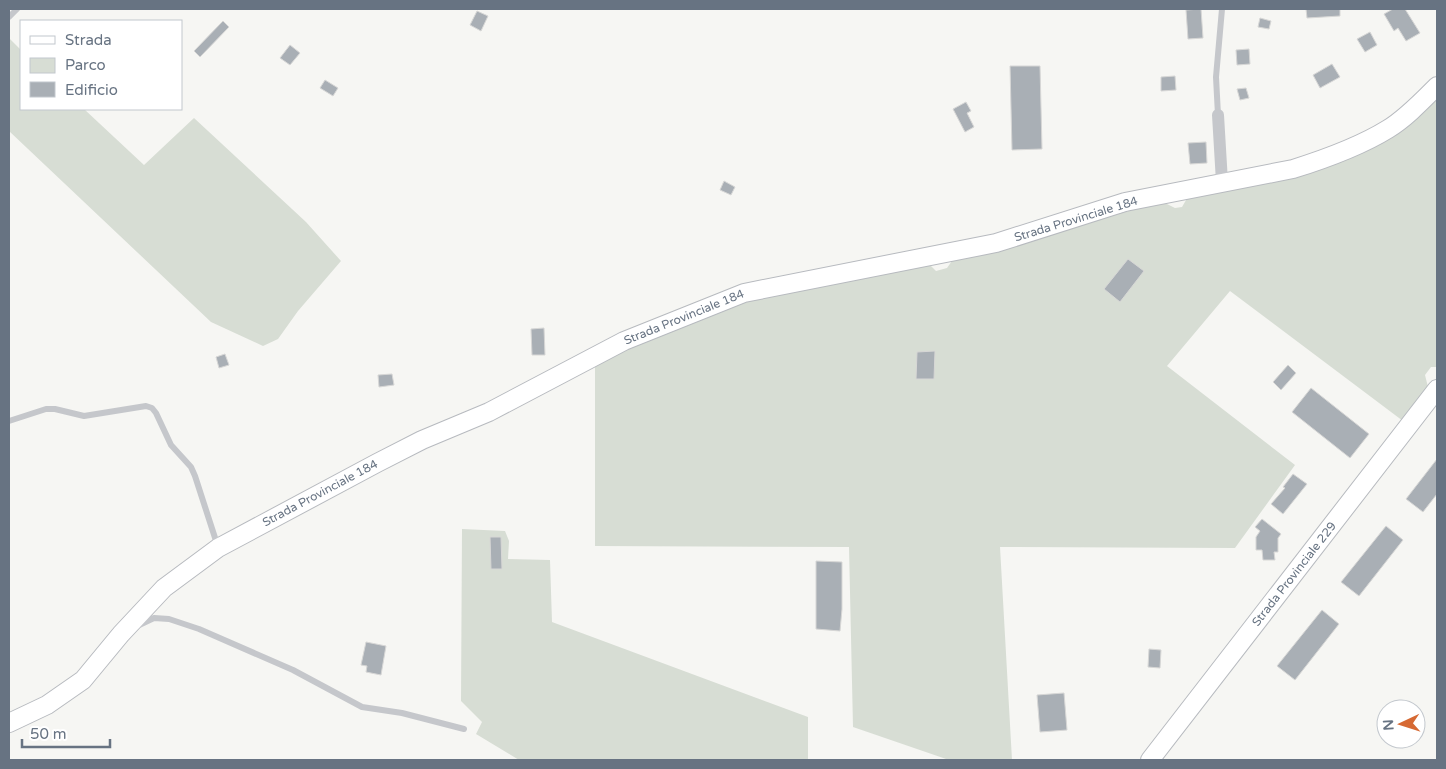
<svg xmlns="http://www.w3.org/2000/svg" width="1446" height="769" font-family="'Varela Round',sans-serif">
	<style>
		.green { fill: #d7ddd4 }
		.building { fill: #a9afb5; stroke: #d7d7d6 }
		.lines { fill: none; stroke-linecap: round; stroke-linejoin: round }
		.secondary-casing { stroke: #b7babf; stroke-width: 20 }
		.lane { stroke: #c5c7cb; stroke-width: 6 }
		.street { stroke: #c5c7cb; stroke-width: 12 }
		.secondary { stroke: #fff; stroke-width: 18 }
		.labels { text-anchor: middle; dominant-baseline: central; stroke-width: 5; stroke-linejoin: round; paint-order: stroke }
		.street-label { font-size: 12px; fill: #677382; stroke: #fff }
	</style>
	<rect width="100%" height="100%" fill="#f6f6f3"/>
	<path class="green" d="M9,38L21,50V109H84L144,165L194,118L306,222L341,261L298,311L278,339L263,346L211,322L9,131Z
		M1437,92V367H1431L1425,375L1428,387L1403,421L1230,291L1167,366L1295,465L1235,548L1000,547L1012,760H949L853,727L849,547L595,546V361L722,306L928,263L936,271L947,268L954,258L1161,201L1175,208L1182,207L1189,195L1295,176Z
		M462,529L505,531L509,541L508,559L550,560L552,622L808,717V760H519L476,734L482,722L461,701Z"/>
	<path class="building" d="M1201,9L1203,38L1188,39L1186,10Z
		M1306,9H1340V16L1307,18Z
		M1393,9H1405L1420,33L1406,41L1398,28L1394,31L1384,14Z
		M477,11L488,16L481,31L470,25Z
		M1260,18L1271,21L1269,29L1258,27Z
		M223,21L229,27L200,57L194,51Z
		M1370,32L1377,45L1365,52L1357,39Z
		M290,45L300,53L290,65L280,58Z
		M1249,49L1250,64L1237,65L1236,50Z
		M1332,64L1340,77L1320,88L1313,75Z
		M1010,66H1040L1042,149L1012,150Z
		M1175,76L1176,90L1161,91V77Z
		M325,80L338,88L333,96L320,88Z
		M1246,88L1249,98L1240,100L1237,89Z
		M966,102L971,111L967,113L974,127L965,132L953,109Z
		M1206,142L1207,163L1190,164L1188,143Z
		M724,181L735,187L731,195L720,190Z
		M1128,259L1144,271L1120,302L1104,289Z
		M544,328L545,355H532L531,329Z
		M935,351L934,379H916L917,352Z
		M225,354L229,365L219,368L216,357Z
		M1288,365L1296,373L1281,390L1273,382Z
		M392,374L394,385L379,387L378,375Z
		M1311,388L1369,434L1350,458L1292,412Z
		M1437,459V494L1423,512L1406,499Z
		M1293,474L1307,484L1283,514L1271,504L1285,488L1283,487Z
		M1262,519L1281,534L1278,538V552H1274L1275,560H1263L1262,550H1256V537L1260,531L1255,527Z
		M1386,526L1403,540L1359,596L1341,582Z
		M490,537H501L502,569H491Z
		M816,561L842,562V609L840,631L816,629Z
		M1322,610L1339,624L1295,680L1277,666Z
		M366,642L386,646L381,675L366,672L367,666L361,665Z
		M1149,649L1161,650L1160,668L1148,667Z
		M1064,693L1067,730L1040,732L1037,695Z"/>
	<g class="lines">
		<defs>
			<path id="secondary" d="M9,723L47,705L83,680L121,634L164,588L218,548L377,463L422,440L489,412L624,341L744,293L996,243L1125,202L1293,169C1325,159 1359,147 1388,129C1406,118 1422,101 1437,86
				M1150,760L1437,389"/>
		</defs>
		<use href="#secondary" class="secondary-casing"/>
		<path class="lane" d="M9,17L17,9
			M1218,115L1216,77L1222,9
			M9,421L46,409H55L84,416L146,406L152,408L156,413L171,445L191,467L195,476L218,547
			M135,627L154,618L169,619L199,629L293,670L362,707L402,713L464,729"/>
		<path class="street" d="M1218,115L1222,182"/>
		<use href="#secondary" class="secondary"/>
	</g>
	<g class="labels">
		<g class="street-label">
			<text transform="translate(1076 219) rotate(-17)">Strada Provinciale 184</text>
			<text transform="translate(684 317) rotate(-22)">Strada Provinciale 184</text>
			<text transform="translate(320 493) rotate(-28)">Strada Provinciale 184</text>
			<text transform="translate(1294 574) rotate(-52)">Strada Provinciale 229</text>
		</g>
	</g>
	<rect width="1446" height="769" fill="none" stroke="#677382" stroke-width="20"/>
	<rect x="20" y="20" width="162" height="90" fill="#ffffff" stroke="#c2c7cd"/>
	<rect x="30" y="36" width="25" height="8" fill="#ffffff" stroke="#c2c7cd"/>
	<text x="65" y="45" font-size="15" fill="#677382">Strada</text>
	<rect x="30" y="58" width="25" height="15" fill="#d7ddd4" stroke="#c2c7cd"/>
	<text x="65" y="70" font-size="15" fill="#677382">Parco</text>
	<rect x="30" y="82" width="25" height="15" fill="#a9afb5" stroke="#c2c7cd"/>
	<text x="65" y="95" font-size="15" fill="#677382">Edificio</text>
	<g transform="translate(1401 724) rotate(266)"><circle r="24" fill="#ffffff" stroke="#c2c7cd"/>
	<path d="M0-4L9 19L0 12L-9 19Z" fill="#d66933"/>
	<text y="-8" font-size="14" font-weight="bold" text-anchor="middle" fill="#677382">N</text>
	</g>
	<path d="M22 739v8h88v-8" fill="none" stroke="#677382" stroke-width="2.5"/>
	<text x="30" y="739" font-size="15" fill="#677382" stroke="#ffffff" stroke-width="4" paint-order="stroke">50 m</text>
</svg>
